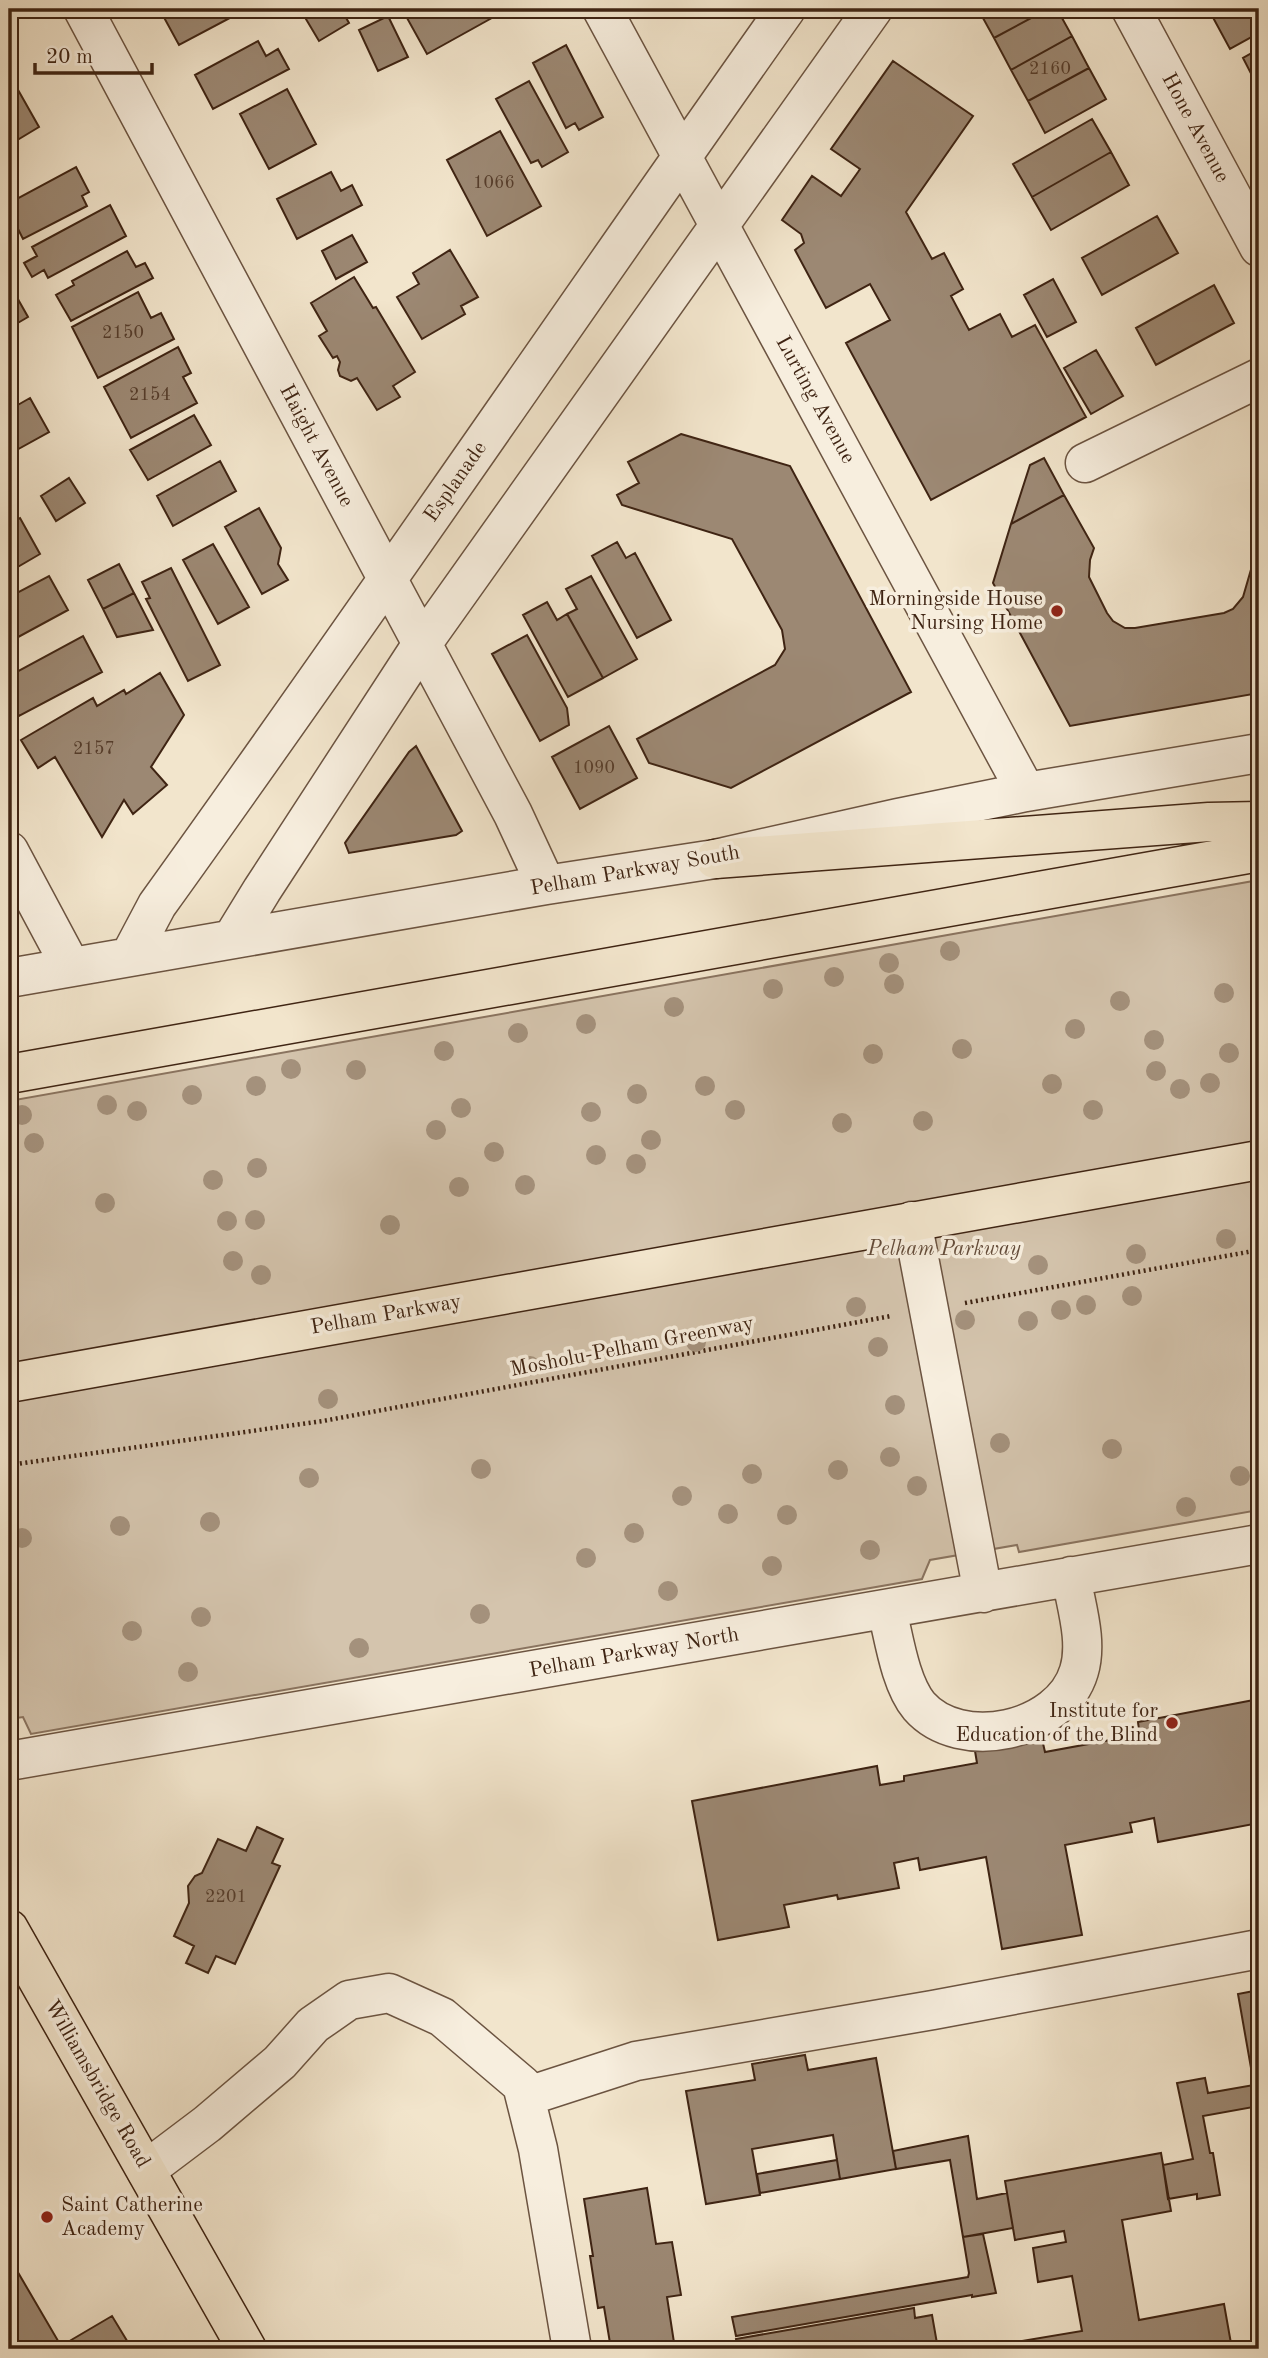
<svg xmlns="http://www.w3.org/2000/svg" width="1268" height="2358" font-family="'Old Standard TT',serif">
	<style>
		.green { fill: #d4c4ad; stroke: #8a7460; stroke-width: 2 }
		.building { fill: #9c8873; stroke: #3f2413; stroke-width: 2 }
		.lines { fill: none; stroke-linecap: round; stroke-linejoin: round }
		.minor-casing { stroke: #6c5441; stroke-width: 41 }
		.major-casing { stroke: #3f2413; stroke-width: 41 }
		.path { stroke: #3f2413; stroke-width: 4.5; stroke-dasharray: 2 3.5; stroke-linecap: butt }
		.minor { stroke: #f7eede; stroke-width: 38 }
		.major { stroke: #f2e5cc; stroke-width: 38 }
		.tree { fill: #a4917c }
		.poi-dot { fill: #8f2418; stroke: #f7eede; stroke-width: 2.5 }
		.labels { text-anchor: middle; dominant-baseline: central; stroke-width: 7; stroke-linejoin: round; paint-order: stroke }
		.number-label { font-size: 18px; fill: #563d2b }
		.street-label { font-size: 21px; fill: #3f2413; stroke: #f7eede }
		.poi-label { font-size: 21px; fill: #3f2413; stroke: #f7eede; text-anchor: end }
		.park-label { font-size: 21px; font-style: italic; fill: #644c3a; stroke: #f7eede }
	</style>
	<rect width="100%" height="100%" fill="#f2e5cc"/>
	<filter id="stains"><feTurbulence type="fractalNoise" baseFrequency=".00286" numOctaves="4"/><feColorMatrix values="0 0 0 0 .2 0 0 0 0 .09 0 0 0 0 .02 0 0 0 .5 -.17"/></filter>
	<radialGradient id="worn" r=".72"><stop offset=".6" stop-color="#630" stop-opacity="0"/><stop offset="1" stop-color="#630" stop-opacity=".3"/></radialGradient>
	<path class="green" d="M1259,880V1510L1019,1552L1017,1545L930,1560L922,1579L31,1734L23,1717L9,1719V1101Z"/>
	<path class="building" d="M167,9H242L243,11L179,45L161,12Z
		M300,9H341L349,23L319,41Z
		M424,9H508L427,54L407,18Z
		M978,9H1048L994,38Z
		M1048,9H1057L1072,36L1011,70L994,38Z
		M1217,9H1259V33L1230,49L1210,12Z
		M388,16L408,57L378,71L359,30Z
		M1072,36L1089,68L1028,101L1011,70Z
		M258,41L266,56L278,49L289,69L213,109L195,75Z
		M566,45L603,117L579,130L575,123L566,128L533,63Z
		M1259,49V89L1243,58Z
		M893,61L973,116L906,212L932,259L944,253L963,289L951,296L969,330L1000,314L1012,337L1035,325L1086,417L931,500L846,343L890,320L870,284L826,308L795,250L804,243L801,234L782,220L812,176L841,196L858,172L860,169L831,149Z
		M1089,68L1106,99L1045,133L1028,101Z
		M13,81L39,127L9,145V84Z
		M529,81L568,152L542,167L538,160L531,163L496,99Z
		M287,89L316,144L269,169L240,114Z
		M1092,119L1111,152L1032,197L1013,164Z
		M500,131L541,206L487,236L447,160Z
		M1111,152L1129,185L1051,230L1032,197Z
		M76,167L89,192L82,196L87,206L23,239L9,211V203Z
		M331,172L341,191L352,185L362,205L297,239L277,199Z
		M110,205L126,236L48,278L44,270L32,277L24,263L37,256L32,247Z
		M1157,216L1178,253L1102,295L1082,258Z
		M352,235L367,262L336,279L322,251Z
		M450,250L478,297L461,306L465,314L422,339L397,297L419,284L413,273Z
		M127,251L136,267L145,263L153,278L71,321L56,295L74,285L72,281Z
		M354,277L373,308L376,307L415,372L393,386L400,397L377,410L357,378L351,381L340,376L338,370L340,362L337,356L333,358L319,336L327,331L311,303Z
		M1053,279L1076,322L1047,337L1024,295Z
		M11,285L19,301L9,306V287Z
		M1214,285L1234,323L1156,365L1136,328Z
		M138,292L151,318L161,313L174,339L98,378L72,327Z
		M19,301L28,317L9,328V306Z
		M178,347L191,373L183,377L197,403L131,438L104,387Z
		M1096,350L1123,396L1091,414L1064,368Z
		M30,398L49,432L13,452L9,445V410Z
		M194,415L211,445L148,480L130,450Z
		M681,434L790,466L911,692L731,788L649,763L637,739L775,665L785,649L782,630L732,539L622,505L617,495L639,483L628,462Z
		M1044,458L1064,495L1011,524L1030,465Z
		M220,461L236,491L173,526L157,496Z
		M69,478L85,503L56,521L41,496Z
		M1064,495L1094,548L1090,560L1089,577L1107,613L1113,621L1125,628H1135L1224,613L1233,609L1243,597L1259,542V693L1070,726L993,583L1011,524Z
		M259,508L281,548L278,564L288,580L262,594L225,527Z
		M20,518L40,554L9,572V524Z
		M617,542L626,558L635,553L671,620L637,638L592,556Z
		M213,544L249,607L218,624L183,560Z
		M119,564L134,593L103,609L88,580Z
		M171,568L220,665L188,681L146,599L150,598L142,582Z
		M49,576L68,610L9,642V597Z
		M591,576L637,659L603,678L567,614L577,609L566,589Z
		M134,593L153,630L117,637L103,609Z
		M547,602L557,620L567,614L603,678L568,697L523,615Z
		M527,635L567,708L569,725L540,741L492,654Z
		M83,636L102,672L19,716L9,697V676Z
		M160,673L184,715L151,767L167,785L133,814L124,800L102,837L55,757L38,768L21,740L93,698L97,706L124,690L126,694Z
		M609,726L637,778L580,809L552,757Z
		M416,746L462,831L456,835L349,853L345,843L409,752Z
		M1259,1699V1823L1158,1842L1154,1818L1130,1823L1132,1832L1065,1845L1082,1935L1002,1949L986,1857L920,1870L918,1858L894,1863L899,1888L838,1899L837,1895L784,1905L789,1927L718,1940L692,1801L877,1766L880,1785L904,1781V1776L977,1763L975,1751L1042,1739L1045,1752L1116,1739L1117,1743L1140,1738L1138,1722Z
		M257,1827L283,1839L272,1863L280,1866L235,1964L216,1956L208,1973L186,1963L194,1946L174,1936L189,1903L188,1886L195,1876L202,1873L218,1839L246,1851Z
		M1259,1990V2106L1203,2116L1210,2153H1213L1220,2195L1197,2199V2194L1168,2199L1163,2165L1193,2159L1177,2083L1205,2078L1208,2093L1254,2085L1238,1994Z
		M805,2055L808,2070L876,2058L896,2169L840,2179L833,2135L752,2149L760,2195L706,2204L686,2091L755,2080L752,2064Z
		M968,2136L977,2199L1007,2193L1013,2228L963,2237L950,2160L896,2169L893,2151Z
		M1161,2153L1171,2211L1122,2220L1139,2320L1224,2304L1232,2349H999L998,2345L1082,2331L1072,2276L1038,2282L1033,2248L1066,2242L1064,2231L1015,2240L1005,2181Z
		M837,2160L840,2179L760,2193L757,2174Z
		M647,2188L656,2244L672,2242L681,2295L667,2297L675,2349H611L604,2307L598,2308L590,2256H593L584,2199Z
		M983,2234L996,2293L972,2297V2295L736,2336L732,2317L968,2277L969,2273L963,2237Z
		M9,2257L61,2346L112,2316L132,2349H9Z
		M914,2308L915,2318L932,2315L938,2349H734H738L736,2339Z"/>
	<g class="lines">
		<defs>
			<path id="minor" d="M83,9L513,814L546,885
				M602,9L1026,792
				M1131,9L1259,247
				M1085,463L1259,378
				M9,851L71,967
				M232,939L262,890L422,644L873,9
				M130,956L157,905C370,609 575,307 786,9
				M9,978L546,885L715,859L898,818L1026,792L1259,753
				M912,1221L983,1593
				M887,1610C894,1638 900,1683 919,1706C960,1753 1061,1732 1079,1671C1088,1641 1076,1606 1071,1576
				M9,1761L1259,1544
				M525,2097L636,2061L933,2010L1259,1949
				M146,2170L207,2124L280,2062L313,2025L349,2000L389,1993L442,2017L522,2085L538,2149L572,2349"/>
			<path id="major" d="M715,859L1209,822L1259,821
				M9,1074L1259,852
				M9,1383L1259,1160
				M9,1929L247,2349"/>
		</defs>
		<use href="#minor" class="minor-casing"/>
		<use href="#major" class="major-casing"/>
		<path class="path" d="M965,1303L1259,1250
			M9,1465L323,1421L891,1316"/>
		<use href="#minor" class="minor"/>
		<use href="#major" class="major"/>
	</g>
	<g class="tree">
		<circle cx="950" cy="951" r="10"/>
		<circle cx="889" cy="963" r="10"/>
		<circle cx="834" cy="977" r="10"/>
		<circle cx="894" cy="984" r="10"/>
		<circle cx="773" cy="989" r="10"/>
		<circle cx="1224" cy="993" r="10"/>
		<circle cx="1120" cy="1001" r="10"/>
		<circle cx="674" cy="1007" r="10"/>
		<circle cx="586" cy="1024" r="10"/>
		<circle cx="1075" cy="1029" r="10"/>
		<circle cx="518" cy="1033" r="10"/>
		<circle cx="1154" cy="1040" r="10"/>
		<circle cx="962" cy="1049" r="10"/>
		<circle cx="444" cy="1051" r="10"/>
		<circle cx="1229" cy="1053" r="10"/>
		<circle cx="873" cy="1054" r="10"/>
		<circle cx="291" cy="1069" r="10"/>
		<circle cx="356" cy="1070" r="10"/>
		<circle cx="1156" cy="1071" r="10"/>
		<circle cx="1210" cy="1083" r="10"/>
		<circle cx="1052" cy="1084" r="10"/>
		<circle cx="256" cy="1086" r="10"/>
		<circle cx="705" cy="1086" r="10"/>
		<circle cx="1180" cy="1089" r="10"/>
		<circle cx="637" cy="1094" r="10"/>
		<circle cx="192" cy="1095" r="10"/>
		<circle cx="107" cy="1105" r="10"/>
		<circle cx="461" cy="1108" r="10"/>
		<circle cx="735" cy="1110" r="10"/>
		<circle cx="1093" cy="1110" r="10"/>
		<circle cx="137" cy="1111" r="10"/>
		<circle cx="591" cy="1112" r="10"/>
		<circle cx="22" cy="1115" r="10"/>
		<circle cx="923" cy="1121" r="10"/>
		<circle cx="842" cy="1123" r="10"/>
		<circle cx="436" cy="1130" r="10"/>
		<circle cx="651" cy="1140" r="10"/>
		<circle cx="34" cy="1143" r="10"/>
		<circle cx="494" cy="1152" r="10"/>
		<circle cx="596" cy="1155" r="10"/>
		<circle cx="636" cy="1164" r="10"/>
		<circle cx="257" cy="1168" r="10"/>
		<circle cx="213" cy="1180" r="10"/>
		<circle cx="525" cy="1185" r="10"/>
		<circle cx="459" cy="1187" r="10"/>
		<circle cx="105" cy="1203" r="10"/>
		<circle cx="255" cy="1220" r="10"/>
		<circle cx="227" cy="1221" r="10"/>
		<circle cx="390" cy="1225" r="10"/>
		<circle cx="1226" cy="1239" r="10"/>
		<circle cx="1136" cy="1254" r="10"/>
		<circle cx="233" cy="1261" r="10"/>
		<circle cx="1038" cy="1265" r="10"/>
		<circle cx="261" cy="1275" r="10"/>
		<circle cx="1132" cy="1296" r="10"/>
		<circle cx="1086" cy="1305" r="10"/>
		<circle cx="856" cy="1307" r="10"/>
		<circle cx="1061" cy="1310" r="10"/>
		<circle cx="965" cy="1320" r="10"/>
		<circle cx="1028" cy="1321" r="10"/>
		<circle cx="696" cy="1342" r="10"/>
		<circle cx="878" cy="1347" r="10"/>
		<circle cx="530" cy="1366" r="10"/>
		<circle cx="328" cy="1399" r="10"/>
		<circle cx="895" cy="1405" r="10"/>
		<circle cx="1000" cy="1443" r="10"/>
		<circle cx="1112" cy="1449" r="10"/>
		<circle cx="890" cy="1457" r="10"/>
		<circle cx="481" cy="1469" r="10"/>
		<circle cx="838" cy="1470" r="10"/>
		<circle cx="752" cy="1474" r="10"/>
		<circle cx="1240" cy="1476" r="10"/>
		<circle cx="309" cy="1478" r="10"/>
		<circle cx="917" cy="1486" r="10"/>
		<circle cx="682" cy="1496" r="10"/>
		<circle cx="1186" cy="1507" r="10"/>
		<circle cx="728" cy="1514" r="10"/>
		<circle cx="787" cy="1515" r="10"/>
		<circle cx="210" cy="1522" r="10"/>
		<circle cx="120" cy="1526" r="10"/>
		<circle cx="634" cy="1533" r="10"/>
		<circle cx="22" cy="1538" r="10"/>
		<circle cx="870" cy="1550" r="10"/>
		<circle cx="586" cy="1558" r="10"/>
		<circle cx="772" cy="1566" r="10"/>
		<circle cx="668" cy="1591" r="10"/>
		<circle cx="480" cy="1614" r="10"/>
		<circle cx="201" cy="1617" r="10"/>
		<circle cx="132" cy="1631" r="10"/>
		<circle cx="359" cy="1648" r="10"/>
		<circle cx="188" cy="1672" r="10"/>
	</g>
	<g class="poi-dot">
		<circle cx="1057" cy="611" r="7"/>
		<circle cx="1172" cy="1723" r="7"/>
		<circle cx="47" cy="2217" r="7"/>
	</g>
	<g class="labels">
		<g class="number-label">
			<text x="1050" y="69">2160</text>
			<text x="494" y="183">1066</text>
			<text x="123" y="333">2150</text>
			<text x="150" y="395">2154</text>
			<text x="94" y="749">2157</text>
			<text x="594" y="768">1090</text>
			<text x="226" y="1897">2201</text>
		</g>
		<g class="street-label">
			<text transform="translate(1195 128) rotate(62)">Hone Avenue</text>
			<text transform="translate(815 400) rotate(61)">Lurting Avenue</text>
			<text transform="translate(316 446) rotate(62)">Haight Avenue</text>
			<text transform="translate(456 482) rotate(-55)">Esplanade</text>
			<text transform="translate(635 871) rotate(-10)">Pelham Parkway South</text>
			<text transform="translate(386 1315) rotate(-10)">Pelham Parkway</text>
			<text transform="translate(632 1347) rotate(-11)">Mosholu-Pelham Greenway</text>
			<text transform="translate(634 1653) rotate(-10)">Pelham Parkway North</text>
			<text transform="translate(97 2084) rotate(60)">Williamsbridge Road</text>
		</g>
		<g class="poi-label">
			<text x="1043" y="599">Morningside House<tspan x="1043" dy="24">Nursing Home</tspan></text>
			<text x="1158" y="1711">Institute for<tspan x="1158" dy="24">Education of the Blind</tspan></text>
			<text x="61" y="2205" text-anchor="start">Saint Catherine<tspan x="61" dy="24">Academy</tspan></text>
		</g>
		<g class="park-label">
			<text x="944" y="1249">Pelham Parkway</text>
		</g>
	</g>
	<rect width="1268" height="2358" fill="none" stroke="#f2e5cc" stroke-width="35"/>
	<rect x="10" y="10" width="1247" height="2337" fill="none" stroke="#3f2413" stroke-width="3.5"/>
	<rect x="18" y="18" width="1233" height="2323" fill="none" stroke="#3f2413" stroke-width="2"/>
	<path d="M35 63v10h117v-10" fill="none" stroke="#3f2413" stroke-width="3.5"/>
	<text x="46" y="63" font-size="21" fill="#3f2413" stroke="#f7eede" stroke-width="5" paint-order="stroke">20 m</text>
	<rect width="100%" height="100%" filter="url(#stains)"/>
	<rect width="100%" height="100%" fill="url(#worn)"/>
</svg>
